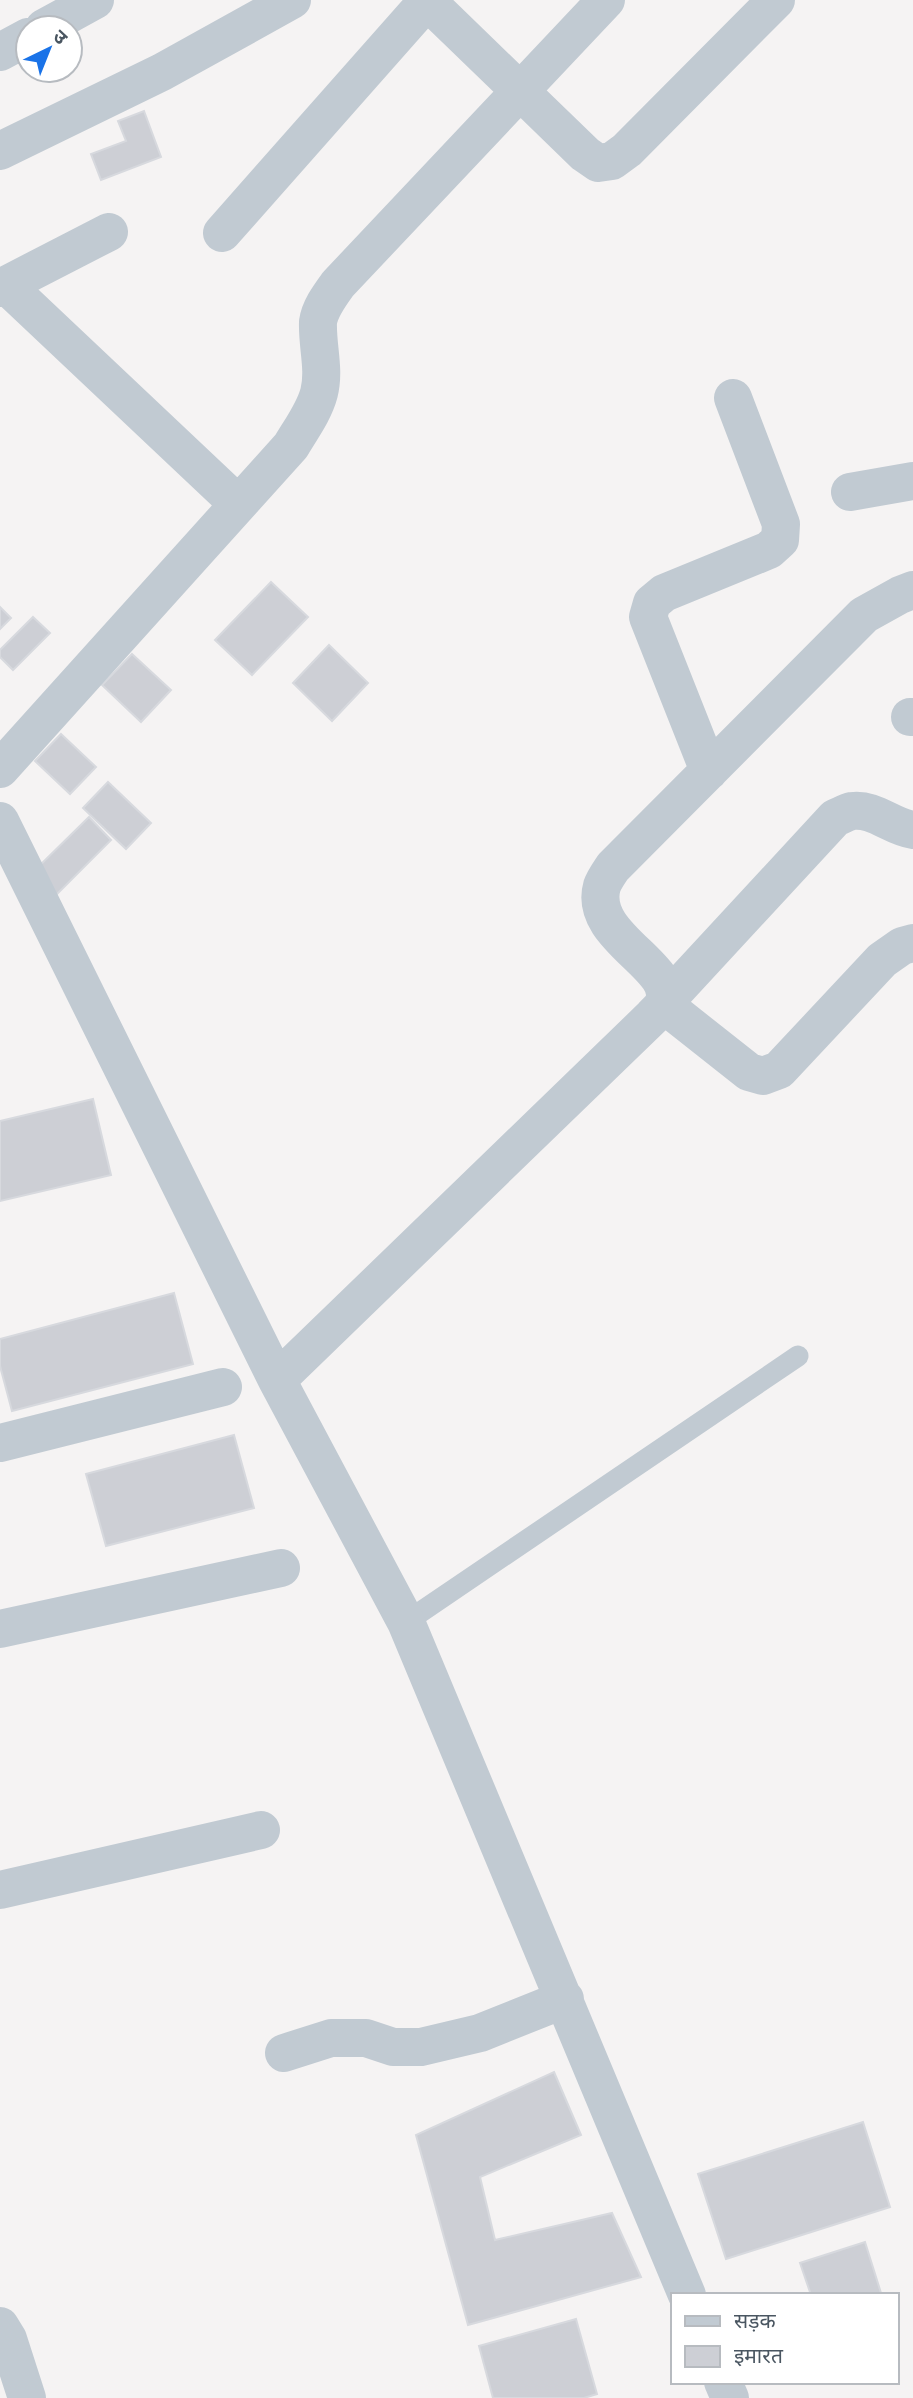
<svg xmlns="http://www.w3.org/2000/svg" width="913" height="2398" font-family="'Public Sans','Noto Sans Devanagari',sans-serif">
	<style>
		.building { fill: #cdcfd5; stroke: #d7d9de; stroke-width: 2 }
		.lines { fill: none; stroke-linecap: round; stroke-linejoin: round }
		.lane { stroke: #c1cad2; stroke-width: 21 }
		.street { stroke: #c1cad2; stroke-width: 38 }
	</style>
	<rect width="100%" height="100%" fill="#f5f3f3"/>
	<path class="building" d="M144,111L161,157L101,180L91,154L126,141L118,121Z
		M271,582L308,617L252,675L215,640Z
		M0,607L11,618L0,629Z
		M33,617L50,633L13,670L0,657V650Z
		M329,645L368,683L332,721L293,683Z
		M132,654L171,690L141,722L102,685Z
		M61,734L96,767L70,794L35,761Z
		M108,782L151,823L126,849L83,808Z
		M89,817L111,840L56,895L33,872Z
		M93,1099L111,1175L0,1201V1121Z
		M174,1293L193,1364L12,1411L0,1366V1339Z
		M234,1435L254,1508L106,1546L86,1474Z
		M554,2072L581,2135L480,2177L495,2240L612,2213L641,2277L468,2325L416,2135Z
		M863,2122L890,2207L726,2259L698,2174Z
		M865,2242L881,2293L811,2295L800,2263Z
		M576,2319L597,2394L584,2398H493L479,2346Z"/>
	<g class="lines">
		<path class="lane" d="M406,1622L798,1356"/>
		<path class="street" d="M426,0L585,154L598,163L612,161L627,150L776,0
			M44,28L95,0
			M0,52L28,37
			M0,151L162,72L292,0
			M222,233L428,0
			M6,285L238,504
			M0,288L109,232
			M850,492L913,481
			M910,717H913
			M0,769L291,446C301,429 314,412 319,393C325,369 317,346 318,322C320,308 330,295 338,284L606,0
			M709,771L648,617L652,603L664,593L769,550L780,540L781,524L733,398
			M0,821L277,1380L406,1622L687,2295
			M913,830C892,827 874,808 852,811C847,812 840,816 835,818L663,1004L749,1072L763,1076L779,1070L882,960L902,946L913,943
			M277,1380L652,1017C655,1013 661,1009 663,1004C680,967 587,938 602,886C604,880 609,873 613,867L864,615L900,595L913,590
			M0,1443L223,1387
			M0,1629L281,1568
			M0,1890L261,1830
			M284,2053L331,2038H366L393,2047H421L480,2033L565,1999
			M0,2326L8,2339L27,2398
			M723,2382L730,2398"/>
	</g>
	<rect x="671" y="2293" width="228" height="91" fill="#ffffff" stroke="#b7bbc0" stroke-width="2"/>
	<rect x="685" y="2316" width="35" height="10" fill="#c1cad2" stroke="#b7bbc0" stroke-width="2"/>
	<text x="734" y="2328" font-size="21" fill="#4a5661">सड़क</text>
	<rect x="685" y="2346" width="35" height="21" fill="#cdcfd5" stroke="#b7bbc0" stroke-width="2"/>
	<text x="734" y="2363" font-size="21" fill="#4a5661">इमारत</text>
	<g transform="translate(49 49) rotate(43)"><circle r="33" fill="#ffffff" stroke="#b7bbc0" stroke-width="2"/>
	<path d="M0-5L12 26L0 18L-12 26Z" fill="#1a73e8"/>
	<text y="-10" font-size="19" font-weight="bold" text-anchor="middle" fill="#4a5661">उ</text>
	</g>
</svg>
